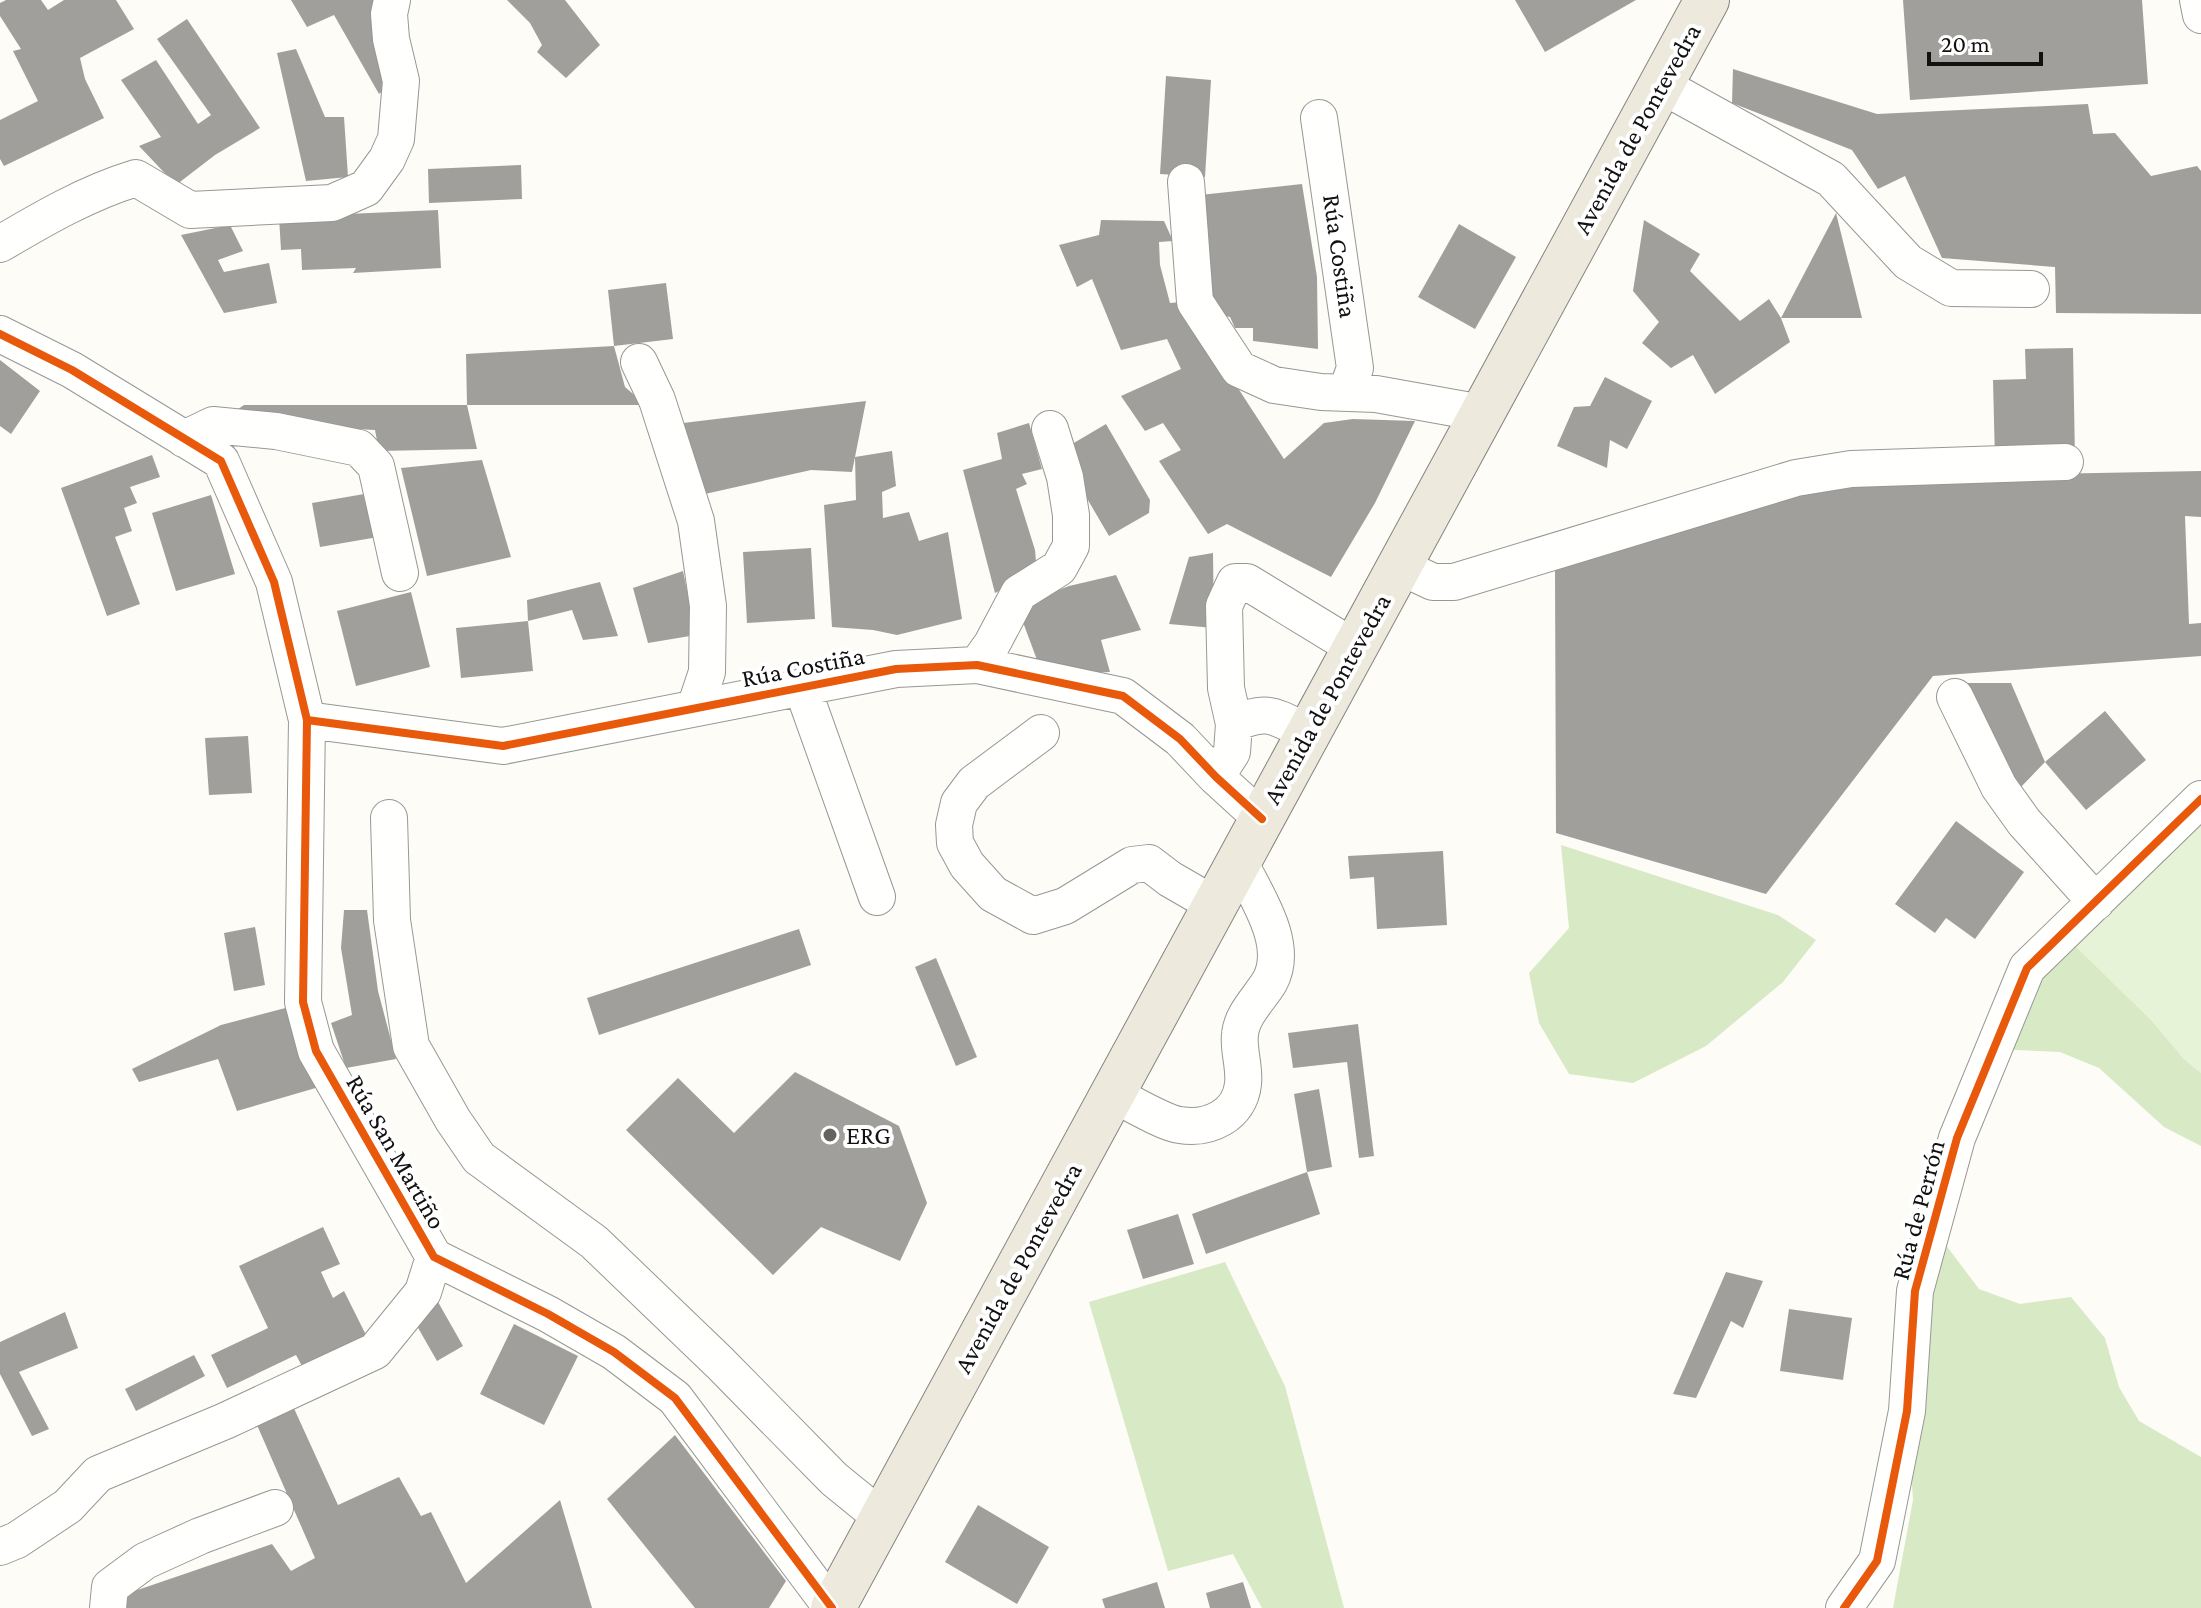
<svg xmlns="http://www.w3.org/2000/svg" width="2201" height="1608" font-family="'Crimson Pro',serif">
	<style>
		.green { fill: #e7f3d7 }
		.forest { fill: #d8eac5 }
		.building { fill: #a19f9c }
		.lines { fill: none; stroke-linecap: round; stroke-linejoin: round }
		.minor-casing { stroke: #979795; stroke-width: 38 }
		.major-casing { stroke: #858482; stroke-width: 46 }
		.minor { stroke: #fffffe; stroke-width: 36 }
		.major { stroke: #ede9dc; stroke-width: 44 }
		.cycleway-casing { stroke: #fff; stroke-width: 13 }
		.cycleway { stroke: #e8590c; stroke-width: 8 }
		.poi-dot { fill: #646362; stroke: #fff; stroke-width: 3 }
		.labels { text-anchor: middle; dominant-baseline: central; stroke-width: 8; stroke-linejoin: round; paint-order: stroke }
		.street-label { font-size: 26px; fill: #111; stroke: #fff }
		.poi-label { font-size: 26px; fill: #111; stroke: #fff; text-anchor: start }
	</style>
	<rect width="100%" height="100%" fill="#fdfcf7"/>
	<path class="green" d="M2201,817V1073L2184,1059L2151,1020L2063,934Z"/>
	<path class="forest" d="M1561,845L1778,915L1816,940L1783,982L1706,1046L1633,1083L1569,1074L1539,1023L1529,973L1569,928Z
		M2063,934L2151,1020L2184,1059L2201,1073V1146L2164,1127L2099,1068L2060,1052L1994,1049Z
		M1933,1228L1979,1289L2020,1304L2071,1297L2105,1338L2119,1387L2139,1421L2201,1457V1608H1893L1913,1500L1907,1411Z
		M1225,1262L1285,1386L1344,1608H1262L1233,1554L1168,1571L1089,1302Z"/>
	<path class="building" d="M6,0H41L48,10L64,0H116L134,29L80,58L85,79L104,118L4,166L0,159V120L38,101L13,51L21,49L0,16V3Z
		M291,0H376L388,86L379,94L334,15L307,27Z
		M507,0H565L600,45L566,78L537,52L542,45L530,23Z
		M1515,0H1636L1545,52Z
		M1903,0H2142L2148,84L1910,100Z
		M187,19L260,128L215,155L176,185L139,146L161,137L121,80L156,60L198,124L211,115L157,39Z
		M296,49L325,117H344L348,177L306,181L277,53Z
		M1733,69L1877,114L2088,104L2093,134L2115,133L2151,176L2197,166L2201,171V314L2056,313L2055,267L1942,258L1905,176L1878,189L1852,150L1732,103Z
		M1166,76L1211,80L1205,177L1160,174Z
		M521,165L522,199L429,203L428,169Z
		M1302,184L1317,277L1318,349L1253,341V328H1235L1230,317L1211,313L1200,195Z
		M438,210L441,268L353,273L356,268L302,270L301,249L281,250L279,217Z
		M1836,213L1862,318H1781L1790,342L1715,394L1693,355L1671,368L1642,343L1659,322L1633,291L1644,220L1700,254L1690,271L1740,321L1769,299L1781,318Z
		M1101,220L1164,221L1173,241L1159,242L1160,265L1170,303L1181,302L1188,326L1197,325L1284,459L1324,423L1353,419L1415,421L1375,503L1331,577L1227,524L1208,534L1159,461L1181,450L1163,423L1145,431L1121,396L1181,369L1167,339L1121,350L1092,279L1077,287L1059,245L1099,235Z
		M1459,224L1516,257L1475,329L1418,297Z
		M230,225L243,251L218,260L224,272L269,263L277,303L224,313L181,235Z
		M666,283L673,339L614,346L608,290Z
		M614,346L625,387L646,405H467L466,354Z
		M2073,348L2075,459L1995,461L1993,380L2026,379L2025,349Z
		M0,360L40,391L11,434L0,426Z
		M1605,377L1652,401L1627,449L1610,440L1607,468L1557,446L1574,407L1590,406Z
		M866,401L855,457L892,451L896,486L882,492L883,518L909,512L919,541L948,532L962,619L897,635L873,630L832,627L824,505L856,500L855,457L852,472L811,470L696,496L683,423Z
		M244,405H467L477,449L379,451L375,430L299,426L231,414Z
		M1029,423L1042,469L1022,474L1027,484L1016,489L1035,550L1037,573L995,593L963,470L1002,459L997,433Z
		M1106,424L1150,500L1149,513L1109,536L1075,478L1067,447Z
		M152,455L160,477L130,487L137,503L124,508L132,531L115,537L140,604L107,616L61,488Z
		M482,460L511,557L427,576L401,468Z
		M2201,471V517L2185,516L2189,624L2201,623V656L1933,676L1766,894L1556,833L1555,570L1850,478Z
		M370,493L378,537L320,547L312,503Z
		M211,495L235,574L176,591L152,513Z
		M811,548L815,619L747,623L743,552Z
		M1213,553L1214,628L1169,624L1189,557Z
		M683,571L696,635L648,643L633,588Z
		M1116,575L1141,630L1101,640L1110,672L1083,673L1040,668L1017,606L1069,586Z
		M600,582L618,636L583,640L572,610L528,621L527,600Z
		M411,592L430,667L356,686L337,611Z
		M528,621L533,671L461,678L456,628Z
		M1966,683H2011L2045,762L2018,790Z
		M2105,711L2146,760L2086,810L2045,762Z
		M248,736L252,793L209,795L205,738Z
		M1956,821L2024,872L1975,939L1946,918L1935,933L1895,904Z
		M1443,851L1447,925L1377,929L1374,877L1350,879L1348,856Z
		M344,910H367L378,991L396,1059L346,1068L331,1023L352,1015L341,948Z
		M255,927L265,985L234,991L224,933Z
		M799,929L811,965L599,1035L587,998Z
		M936,958L977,1057L956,1066L915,967Z
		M293,1006L319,1087L237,1111L218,1059L139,1082L132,1069L221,1025Z
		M1358,1024L1374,1156L1359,1158L1347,1062L1293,1068L1288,1033Z
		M795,1072L899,1126L927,1203L900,1261L821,1227L773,1275L626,1130L678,1078L734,1133Z
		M1319,1089L1332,1167L1307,1172L1294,1094Z
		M1307,1172L1320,1214L1206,1254L1192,1214Z
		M1178,1214L1194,1264L1143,1279L1127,1230Z
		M323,1227L340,1264L321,1272L333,1298L344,1291L367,1337L303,1368L296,1355L227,1388L211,1355L268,1328L239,1266Z
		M1726,1272L1763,1281L1743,1328L1731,1321L1696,1398L1673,1394Z
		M438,1302L463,1346L437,1361L417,1326Z
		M1789,1309L1852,1318L1843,1380L1780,1371Z
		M65,1312L78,1348L19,1372L49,1429L32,1436L0,1374V1342Z
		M514,1324L578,1356L544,1425L480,1394Z
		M194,1355L205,1376L136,1411L125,1389Z
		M292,1404L338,1505L399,1477L421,1516L431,1512L466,1583L560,1500L592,1608H124L120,1596L272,1544L291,1571L315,1558L257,1425Z
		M675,1435L786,1581L769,1608H695L607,1499Z
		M978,1505L1049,1547L1017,1604L945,1562Z
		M1157,1582L1165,1608H1105L1102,1599Z
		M1243,1582L1251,1608H1210L1206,1593Z"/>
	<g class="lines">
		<defs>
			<path id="minor" d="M2198,0L2201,15
				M1661,85L1831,179L1908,262L1951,288L2031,289
				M1319,118L1355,368L1346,393
				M1186,182L1195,302L1239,369L1274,385L1321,392L1376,394L1482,413
				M0,244C44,218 87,193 136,178L190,210L332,203L366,188L387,159L396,139L401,81L391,39L389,14L392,0
				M0,334L72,370L221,461L274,582L307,720L303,1002L316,1051L434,1257L548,1314L614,1352L675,1398L832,1608
				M639,362L657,400L696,521L708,606L707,672L695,708
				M184,439L213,425L276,431L359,448L376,466L400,573
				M1399,566L1433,582H1454L1796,478L1851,469L2065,462
				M977,665L992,644L1019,593L1059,568L1071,546V515L1065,477L1050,429
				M802,687L877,897
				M1955,697L1999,787L2024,822L2096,902
				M307,720L503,746L896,669L977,665L1123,696L1180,739L1216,777L1262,819
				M1234,724C1268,707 1277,718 1309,733
				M1041,733L974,783L959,803L954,825L955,843L967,865L993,894L1033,916L1065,906L1132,865L1149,863L1170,879L1215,905
				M1216,777L1232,752L1234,724L1226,688L1224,606L1235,582H1247L1355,648
				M389,818L392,920L411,1046L453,1120L479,1158L594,1242L720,1363L834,1479L882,1518
				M1113,1094C1129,1102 1164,1123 1180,1125C1209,1130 1240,1115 1243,1084C1245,1067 1238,1050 1240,1034C1242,1014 1260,998 1270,981C1290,943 1255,895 1239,861
				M0,1547L17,1540L68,1506L98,1474L225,1421L375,1351L423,1292L434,1257
				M108,1608L110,1587L145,1561L200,1536L275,1508
				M1844,1608L1877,1561L1907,1411L1915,1291L1957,1138L2027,968L2201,799"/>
			<path id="major" d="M833,1608L1707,0"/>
		</defs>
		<use href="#minor" class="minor-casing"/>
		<use href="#major" class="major-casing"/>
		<use href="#minor" class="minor"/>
		<use href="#major" class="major"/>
		<defs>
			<path id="cycleway" d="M0,334L72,370L221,461L274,582L307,720L303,1002L316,1051L434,1257L548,1314L614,1352L675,1398L832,1608
				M307,720L503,746L896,669L977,665L1123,696L1180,739L1216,777L1262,819
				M1844,1608L1877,1561L1907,1411L1915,1291L1957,1138L2027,968L2201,799"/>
		</defs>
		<use href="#cycleway" class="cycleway-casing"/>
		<use href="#cycleway" class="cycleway"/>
	</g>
	<circle class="poi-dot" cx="830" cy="1135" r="8"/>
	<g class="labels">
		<g class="street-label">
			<text transform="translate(1637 129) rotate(-61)">Avenida de Pontevedra</text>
			<text transform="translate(1340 256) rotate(82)">Rúa Costiña</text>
			<text transform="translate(803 667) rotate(-11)">Rúa Costiña</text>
			<text transform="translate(1327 699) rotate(-61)">Avenida de Pontevedra</text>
			<text transform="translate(396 1152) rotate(60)">Rúa San Martiño</text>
			<text transform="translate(1918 1210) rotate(-75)">Rúa de Perrón</text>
			<text transform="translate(1018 1268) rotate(-61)">Avenida de Pontevedra</text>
		</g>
		<g class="poi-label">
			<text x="846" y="1135">ERG</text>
		</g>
	</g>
	<path d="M1929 52v12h112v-12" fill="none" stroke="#111111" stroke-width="4"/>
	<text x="1941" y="52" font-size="24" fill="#111111" stroke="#ffffff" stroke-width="6" paint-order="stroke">20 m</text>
</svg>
